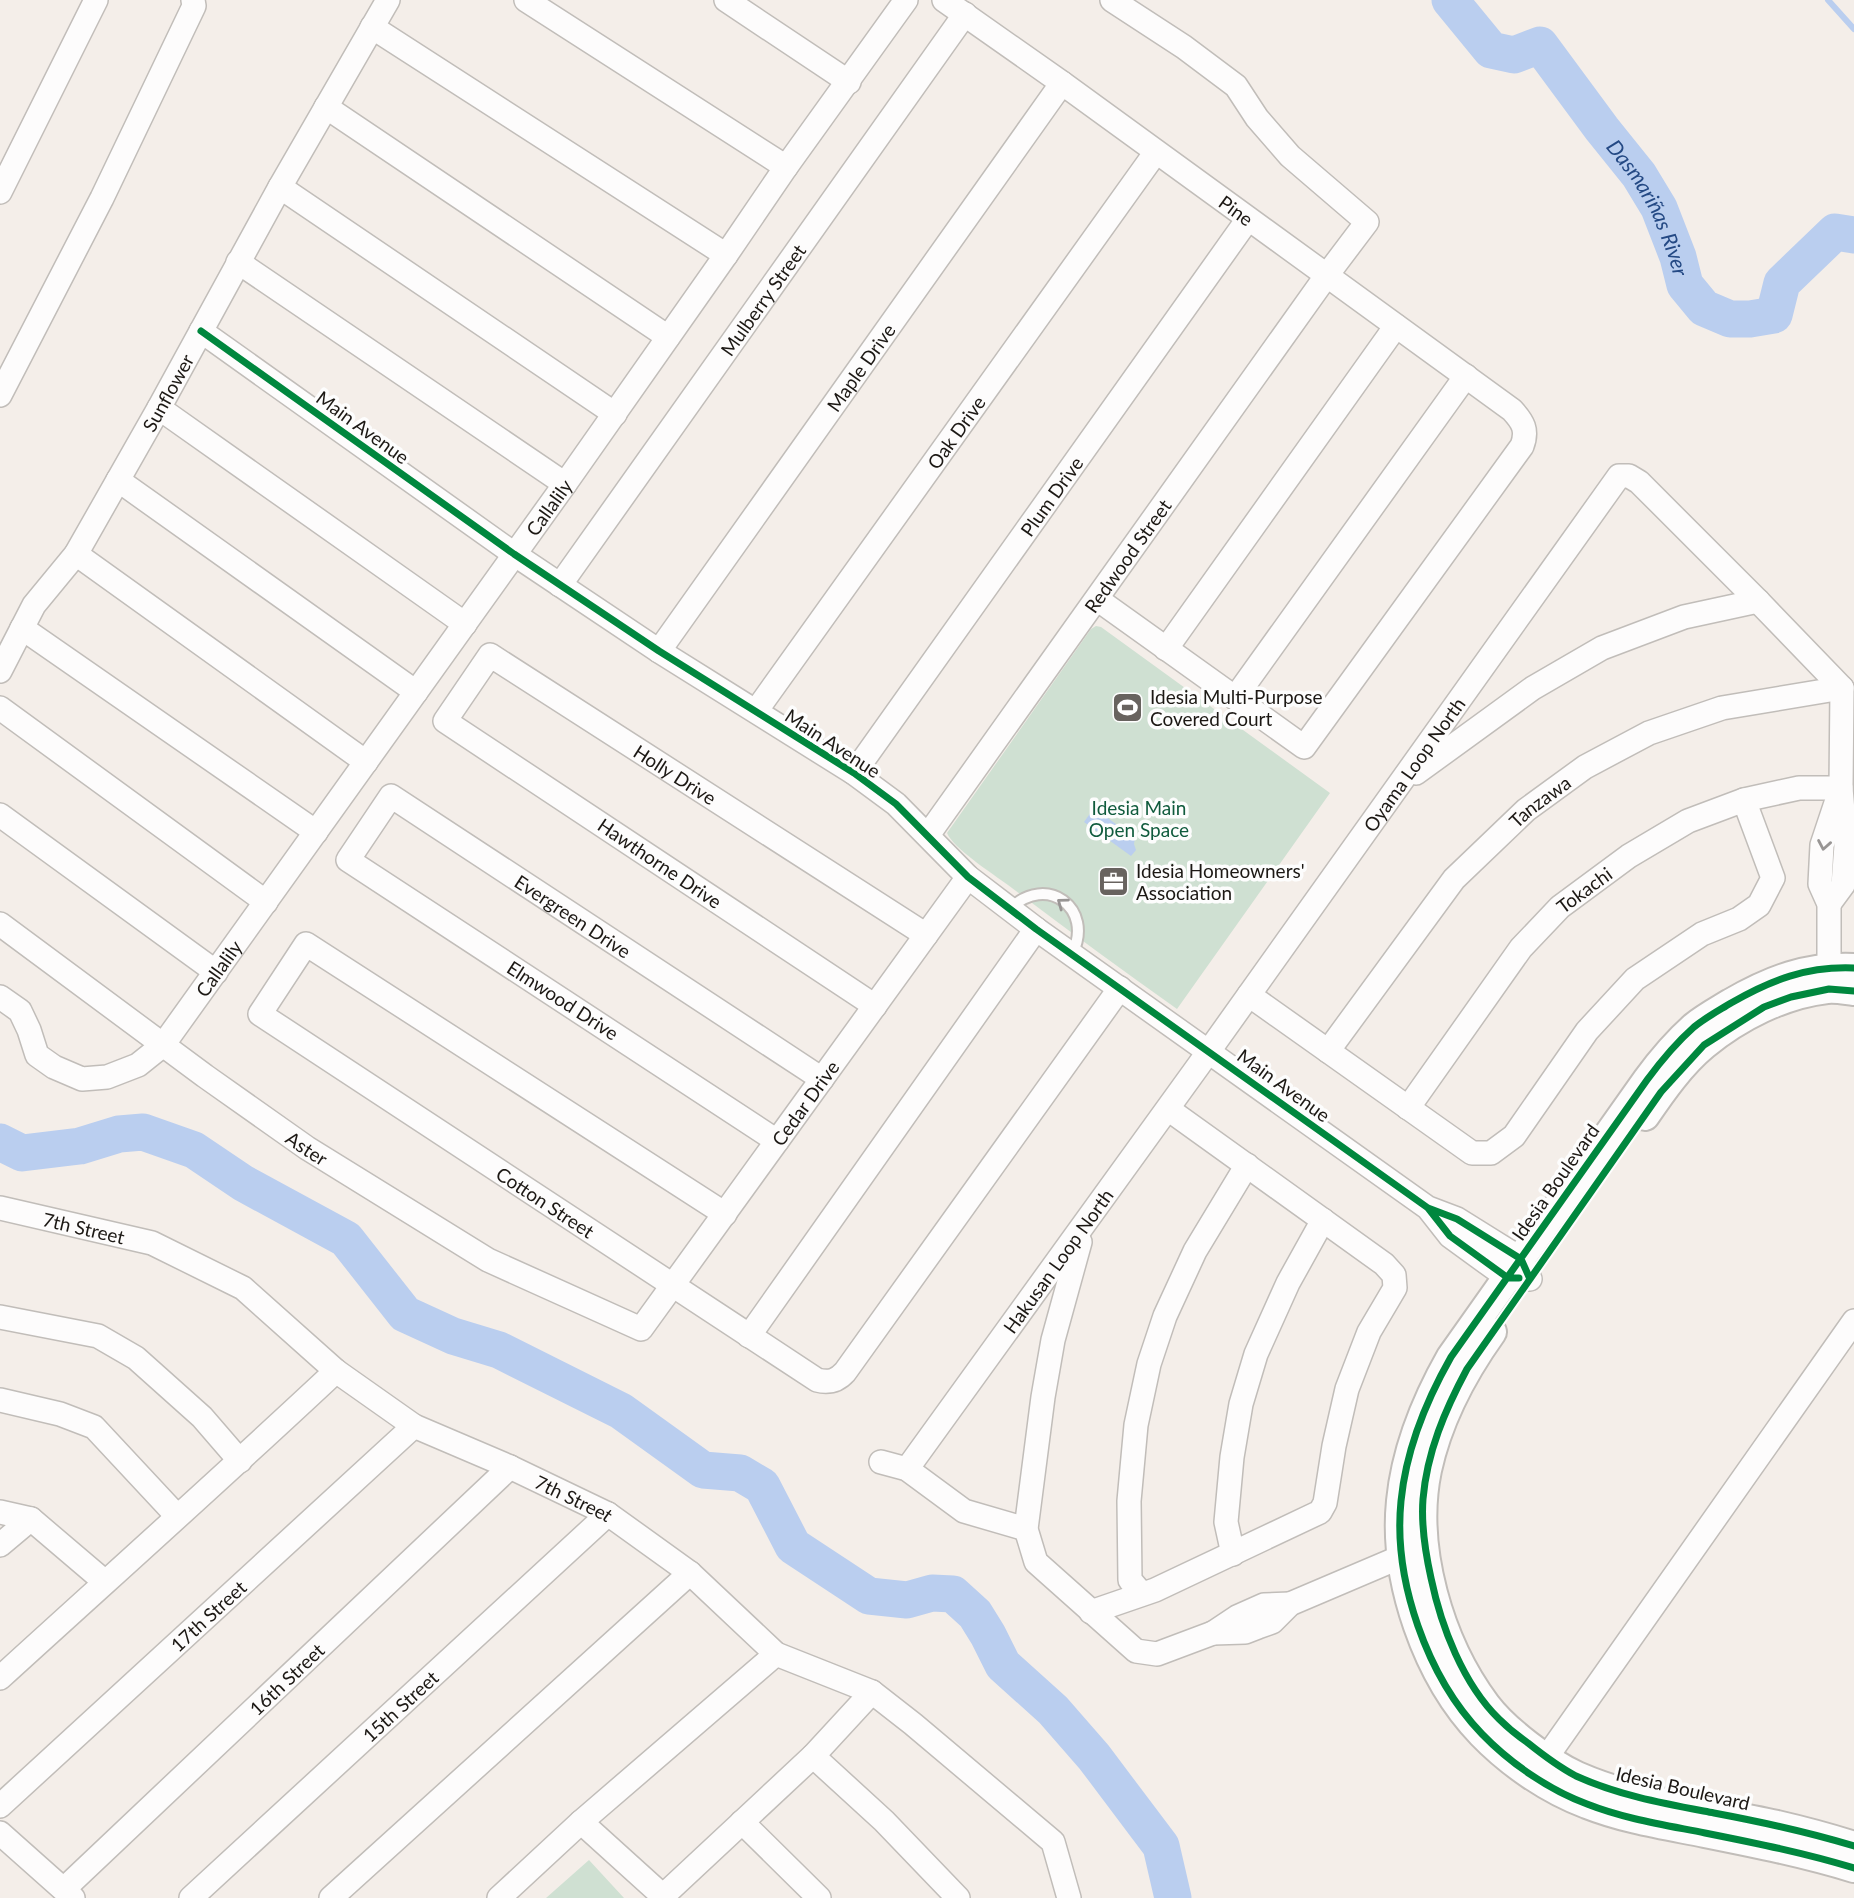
<svg xmlns="http://www.w3.org/2000/svg" width="1854" height="1898" font-family="Lato,sans-serif">
	<style>
		.green { fill: #cfe0d2 }
		.water { fill: #baceef }
		.lines { fill: none; stroke-linecap: round; stroke-linejoin: round }
		.stream { stroke: #baceef; stroke-width: 6 }
		.river { stroke: #baceef; stroke-width: 37 }
		.service-casing { stroke: #c1bdb9; stroke-width: 14 }
		.minor-casing { stroke: #c1bdb9; stroke-width: 26 }
		.tertiary-casing { stroke: #c1bdb9; stroke-width: 32 }
		.service { stroke: #fdfcfc; stroke-width: 10 }
		.minor { stroke: #fdfcfc; stroke-width: 23 }
		.tertiary { stroke: #fdfcfc; stroke-width: 28 }
		.cycleway-casing { stroke: #fdfdfd; stroke-width: 11 }
		.cycleway { stroke: #00873e; stroke-width: 7 }
		.oneway { stroke: #989594 }
		.labels { text-anchor: middle; dominant-baseline: central; stroke-width: 7; stroke-linejoin: round; paint-order: stroke }
		.street-label { font-size: 19px; fill: #1c1814; stroke: #fdfdfd }
		.poi-label { font-size: 19px; fill: #1c1814; stroke: #fdfdfd; text-anchor: start }
		.park-label { font-size: 19px; fill: #105b3d; stroke: #fdfdfd }
		.water-label { font-size: 21px; font-style: italic; fill: #244984; stroke: #fdfdfd }
	</style>
	<rect width="100%" height="100%" fill="#f4eee9"/>
	<path class="green" d="M1096,626L1101,627L1330,793L1177,1009C1120,969 1064,927 1008,885C993,874 953,848 947,833L1091,629Z
		M589,1860L624,1898H546Z"/>
	<path class="water" d="M1094,808L1135,838L1134,844L1136,850L1131,856L1084,822Z"/>
	<g class="lines">
		<path class="stream" d="M1828,0L1854,29"/>
		<g class="river">
			<path id="s1" d="M1450,0L1491,50L1514,55L1540,45L1602,129L1639,175L1659,208L1678,257L1685,285L1704,308L1730,319H1750L1774,315L1782,283L1835,232L1854,235"/>
			<path d="M0,1142L22,1153L80,1146L119,1134L143,1132L194,1150L243,1183L346,1239L405,1314L453,1336L499,1350L621,1411L703,1470L740,1473L762,1486L793,1546L869,1596L907,1600L932,1593L953,1594L975,1614L988,1635L1003,1665L1053,1710L1094,1757L1161,1846L1173,1898"/>
		</g>
		<defs>
			<path id="service" d="M1010,909C1046,873 1095,908 1072,954"/>
			<g id="minor">
				<path d="M526,0L786,167"/>
				<path d="M726,0L849,82"/>
				<path id="s2" d="M944,0L1062,83L1512,410C1523,422 1528,430 1522,446L1304,747L1097,599"/>
				<path d="M372,27L726,255"/>
				<path d="M326,107L668,337"/>
				<path d="M280,187L615,414"/>
				<path d="M0,192L96,0"/>
				<path d="M238,262L565,484"/>
				<path d="M201,331L514,554L659,651L854,773L896,804L968,877L1036,929L1428,1208L1457,1219L1521,1259L1530,1279L1508,1278L1494,1268L1450,1236L1428,1208"/>
				<path d="M0,395L102,198L194,6L193,0"/>
				<path d="M159,408L465,624"/>
				<path d="M118,480L416,692"/>
				<path d="M76,554L366,762"/>
				<path id="s3" d="M560,585L965,14"/>
				<path d="M22,628L316,832"/>
				<path d="M1166,649L1396,326"/>
				<path id="s4" d="M659,651L1062,83"/>
				<path id="s5" d="M0,671L34,605L76,554L159,408L280,187L388,0"/>
				<path d="M1235,698L1466,376"/>
				<path d="M0,708L266,902"/>
				<path id="s6" d="M756,711L1156,152"/>
				<path id="s7" d="M854,773L1248,219"/>
				<path d="M1416,773L1533,688L1602,648L1684,617L1758,601"/>
				<path d="M0,815L216,972"/>
				<path id="s8" d="M928,835L1327,275L1367,222L1290,156L1257,118L1236,86L1184,47L1112,0"/>
				<path id="s9" d="M0,924L205,1076L307,1148L488,1260L641,1329L968,877"/>
				<path d="M1829,986V904L1820,884L1822,845L1838,797"/>
				<path d="M1249,995L1472,1153H1491L1514,1136L1587,1031L1635,979L1702,934L1739,919L1759,905L1773,878L1744,800"/>
				<path id="s10" d="M0,997L20,1011L29,1030L37,1055L54,1067L82,1079L107,1077L138,1065L163,1045L565,484L726,255L786,167L906,0"/>
				<path id="s11" d="M875,1006L445,721L490,655L926,935"/>
				<path id="s12" d="M1328,1051L1454,879L1526,810L1585,767L1649,733L1722,708L1842,688"/>
				<path id="s13" d="M1408,1108L1521,948L1560,907L1629,856L1688,821L1744,800L1799,788H1841"/>
				<path id="s14" d="M777,1141L348,860L391,796L822,1079"/>
				<path id="s15" d="M0,1208L152,1243L243,1288L336,1371L414,1426L510,1467L608,1514L690,1573L776,1654L872,1692L913,1724L1053,1842L1069,1898"/>
				<path id="s16" d="M725,1214L306,944L260,1014L817,1380C829,1383 837,1381 845,1372L1120,988"/>
				<path d="M1080,1242L1053,1340L1043,1397L1026,1529L1036,1562L1136,1651L1157,1654L1213,1633L1237,1617L1264,1605L1290,1604"/>
				<path d="M0,1317L98,1336L136,1358L202,1417L240,1461"/>
				<path d="M749,1336L1036,929"/>
				<path d="M0,1400L60,1414L94,1427L177,1516"/>
				<path d="M881,1462L907,1469L964,1511L1026,1529"/>
				<path id="s17" d="M907,1469L1199,1065L1619,476H1629L1639,482L1758,601L1842,688L1841,788L1846,846L1843,885L1829,904"/>
				<path d="M0,1512L31,1519L105,1582"/>
				<path d="M0,1545L31,1519"/>
				<path d="M1233,1554L1226,1522L1232,1457L1241,1404L1256,1354L1288,1283L1323,1220"/>
				<path d="M1142,1594L1130,1580L1129,1501L1136,1425L1149,1364L1165,1316L1195,1251L1247,1165"/>
				<path d="M1091,1612L1155,1590L1320,1512L1325,1503L1334,1446L1347,1389L1369,1332L1395,1288L1394,1275L1384,1264L1168,1109"/>
				<path d="M1213,1633L1245,1632L1258,1627L1272,1622L1290,1604L1417,1550"/>
				<path d="M0,1678C112,1576 225,1475 336,1371"/>
				<path d="M813,1756L884,1821L958,1898"/>
				<path d="M1537,1771L1854,1321"/>
				<path id="s18" d="M0,1806L414,1426"/>
				<path d="M581,1822L665,1898"/>
				<path d="M742,1822L819,1898"/>
				<path d="M0,1833L73,1898"/>
				<path id="s19" d="M64,1889L510,1467"/>
				<path d="M663,1896L813,1756L872,1692"/>
				<path id="s20" d="M191,1898L608,1514"/>
				<path d="M331,1898L690,1573"/>
				<path d="M499,1898L581,1822L776,1654"/>
			</g>
			<path id="tertiary" d="M1854,968C1807,966 1771,980 1731,1003C1718,1011 1705,1018 1694,1027C1676,1043 1661,1061 1647,1080L1451,1357C1426,1401 1406,1450 1401,1501C1393,1580 1427,1677 1482,1734C1510,1763 1549,1790 1587,1804C1625,1819 1665,1825 1705,1833C1755,1843 1805,1853 1854,1868
				M1645,1116C1662,1091 1681,1064 1704,1045C1738,1017 1783,994 1827,989C1836,988 1845,990 1854,991
				M1492,1332C1462,1374 1438,1419 1427,1470C1411,1547 1439,1642 1486,1705C1505,1730 1548,1763 1577,1776C1641,1804 1710,1810 1777,1825C1803,1831 1829,1838 1854,1846"/>
		</defs>
		<use href="#service" class="service-casing"/>
		<use href="#minor" class="minor-casing"/>
		<use href="#tertiary" class="tertiary-casing"/>
		<use href="#service" class="service"/>
		<use href="#minor" class="minor"/>
		<use href="#tertiary" class="tertiary"/>
		<defs>
			<path id="cycleway" d="M201,331L514,554L659,651L854,773L896,804L968,877L1036,929L1428,1208L1457,1219L1521,1259L1530,1279
				M1854,968C1807,966 1771,980 1731,1003C1718,1011 1705,1018 1694,1027C1676,1043 1661,1061 1647,1080L1451,1357C1426,1401 1406,1450 1401,1501C1393,1580 1427,1677 1482,1734C1510,1763 1549,1790 1587,1804C1625,1819 1665,1825 1705,1833C1755,1843 1805,1853 1854,1868
				M1854,991L1829,989L1791,997L1764,1007L1704,1045L1661,1092L1467,1369C1445,1410 1427,1452 1423,1499C1421,1525 1425,1551 1431,1578C1441,1626 1463,1684 1499,1719C1508,1728 1518,1736 1528,1743C1543,1755 1559,1767 1576,1776C1620,1796 1667,1804 1714,1813C1762,1822 1808,1832 1854,1846
				M1428,1208L1450,1236L1508,1278H1519"/>
		</defs>
		<use href="#cycleway" class="cycleway-casing"/>
		<use href="#cycleway" class="cycleway"/>
	</g>
	<defs><path id="oneway-chevron" d="M-2-3.5L2.5 0L-2 3.5" fill="none" stroke-width="1.6" stroke-linecap="round" stroke-linejoin="round" transform="scale(1.75)"/></defs>
	<g class="oneway">
		<use href="#oneway-chevron" transform="translate(1824 845) rotate(100)"/>
		<use href="#oneway-chevron" transform="translate(1062 903) rotate(-144)"/>
	</g>
	<defs>
		<symbol id="stadium-square" viewBox="-11 -11 22 22"><rect x="-9" y="-9" width="18" height="18" rx="4" fill="#68635f" stroke="#fdfdfd"/><path d="M0-5a6.5 5 0 1 0 0 10a6.5 5 0 1 0 0-10ZM-3.5-1.8h7v3.6h-7Z" fill="#fff"/></symbol>
		<symbol id="office-square" viewBox="-11 -11 22 22"><rect x="-9" y="-9" width="18" height="18" rx="4" fill="#68635f" stroke="#fdfdfd"/><path d="M-6-3h4V-5.5h4V-3h4V5H-6ZM-1-4.5V-3h2v-1.5ZM-6 0V1H6V0Z" fill="#fff"/></symbol>
	</defs>
	<g fill-rule="evenodd">
		<use href="#stadium-square" x="1110" y="690" width="35" height="35"/>
		<use href="#office-square" x="1096" y="864" width="35" height="35"/>
	</g>
	<g class="labels">
		<g class="street-label">
			<text stroke="none"><textPath href="#s2" startOffset="360">Pine</textPath></text>
			<text stroke="none"><textPath href="#s3" startOffset="350">Mulberry Street</textPath></text>
			<text stroke="none"><textPath href="#s4" startOffset="348">Maple Drive</textPath></text>
			<text stroke="none"><textPath href="#s5" startOffset="326">Sunflower</textPath></text>
			<text transform="translate(363 427) rotate(36)">Main Avenue</text>
			<text stroke="none"><textPath href="#s6" startOffset="343">Oak Drive</textPath></text>
			<text stroke="none"><textPath href="#s7" startOffset="340">Plum Drive</textPath></text>
			<text stroke="none"><textPath href="#s10" startOffset="875">Callalily</textPath></text>
			<text stroke="none"><textPath href="#s8" startOffset="343">Redwood Street</textPath></text>
			<text transform="translate(833 743) rotate(33)">Main Avenue</text>
			<text stroke="none"><textPath href="#s17" startOffset="868">Oyama Loop North</textPath></text>
			<text stroke="none"><textPath href="#s11" startOffset="816">Holly Drive</textPath></text>
			<text stroke="none"><textPath href="#s12" startOffset="329">Tanzawa</textPath></text>
			<text transform="translate(660 863) rotate(34)">Hawthorne Drive</text>
			<text stroke="none"><textPath href="#s13" startOffset="282">Tokachi</textPath></text>
			<text stroke="none"><textPath href="#s14" startOffset="808">Evergreen Drive</textPath></text>
			<text stroke="none"><textPath href="#s10" startOffset="308">Callalily</textPath></text>
			<text transform="translate(563 1000) rotate(33)">Elmwood Drive</text>
			<text transform="translate(1284 1085) rotate(36)">Main Avenue</text>
			<text stroke="none"><textPath href="#s9" startOffset="1040">Cedar Drive</textPath></text>
			<text stroke="none"><textPath href="#s9" startOffset="380">Aster</textPath></text>
			<text transform="translate(1555 1182) rotate(-55)">Idesia Boulevard</text>
			<text stroke="none"><textPath href="#s16" startOffset="924">Cotton Street</textPath></text>
			<text stroke="none"><textPath href="#s15" startOffset="86">7th Street</textPath></text>
			<text stroke="none"><textPath href="#s17" startOffset="257">Hakusan Loop North</textPath></text>
			<text stroke="none"><textPath href="#s15" startOffset="653">7th Street</textPath></text>
			<text stroke="none"><textPath href="#s18" startOffset="282">17th Street</textPath></text>
			<text stroke="none"><textPath href="#s19" startOffset="306">16th Street</textPath></text>
			<text stroke="none"><textPath href="#s20" startOffset="284">15th Street</textPath></text>
			<text transform="translate(1683 1788) rotate(13)">Idesia Boulevard</text>
		</g>
		<g class="poi-label">
			<text x="1150" y="696">Idesia Multi-Purpose<tspan x="1150" dy="22">Covered Court</tspan></text>
			<text x="1136" y="870">Idesia Homeowners'<tspan x="1136" dy="22">Association</tspan></text>
		</g>
		<g class="park-label">
			<text x="1139" y="807">Idesia Main<tspan x="1139" dy="22">Open Space</tspan></text>
		</g>
		<g class="water-label">
			<text stroke="none"><textPath href="#s1" startOffset="313">Dasmariñas River</textPath></text>
		</g>
	</g>
</svg>
